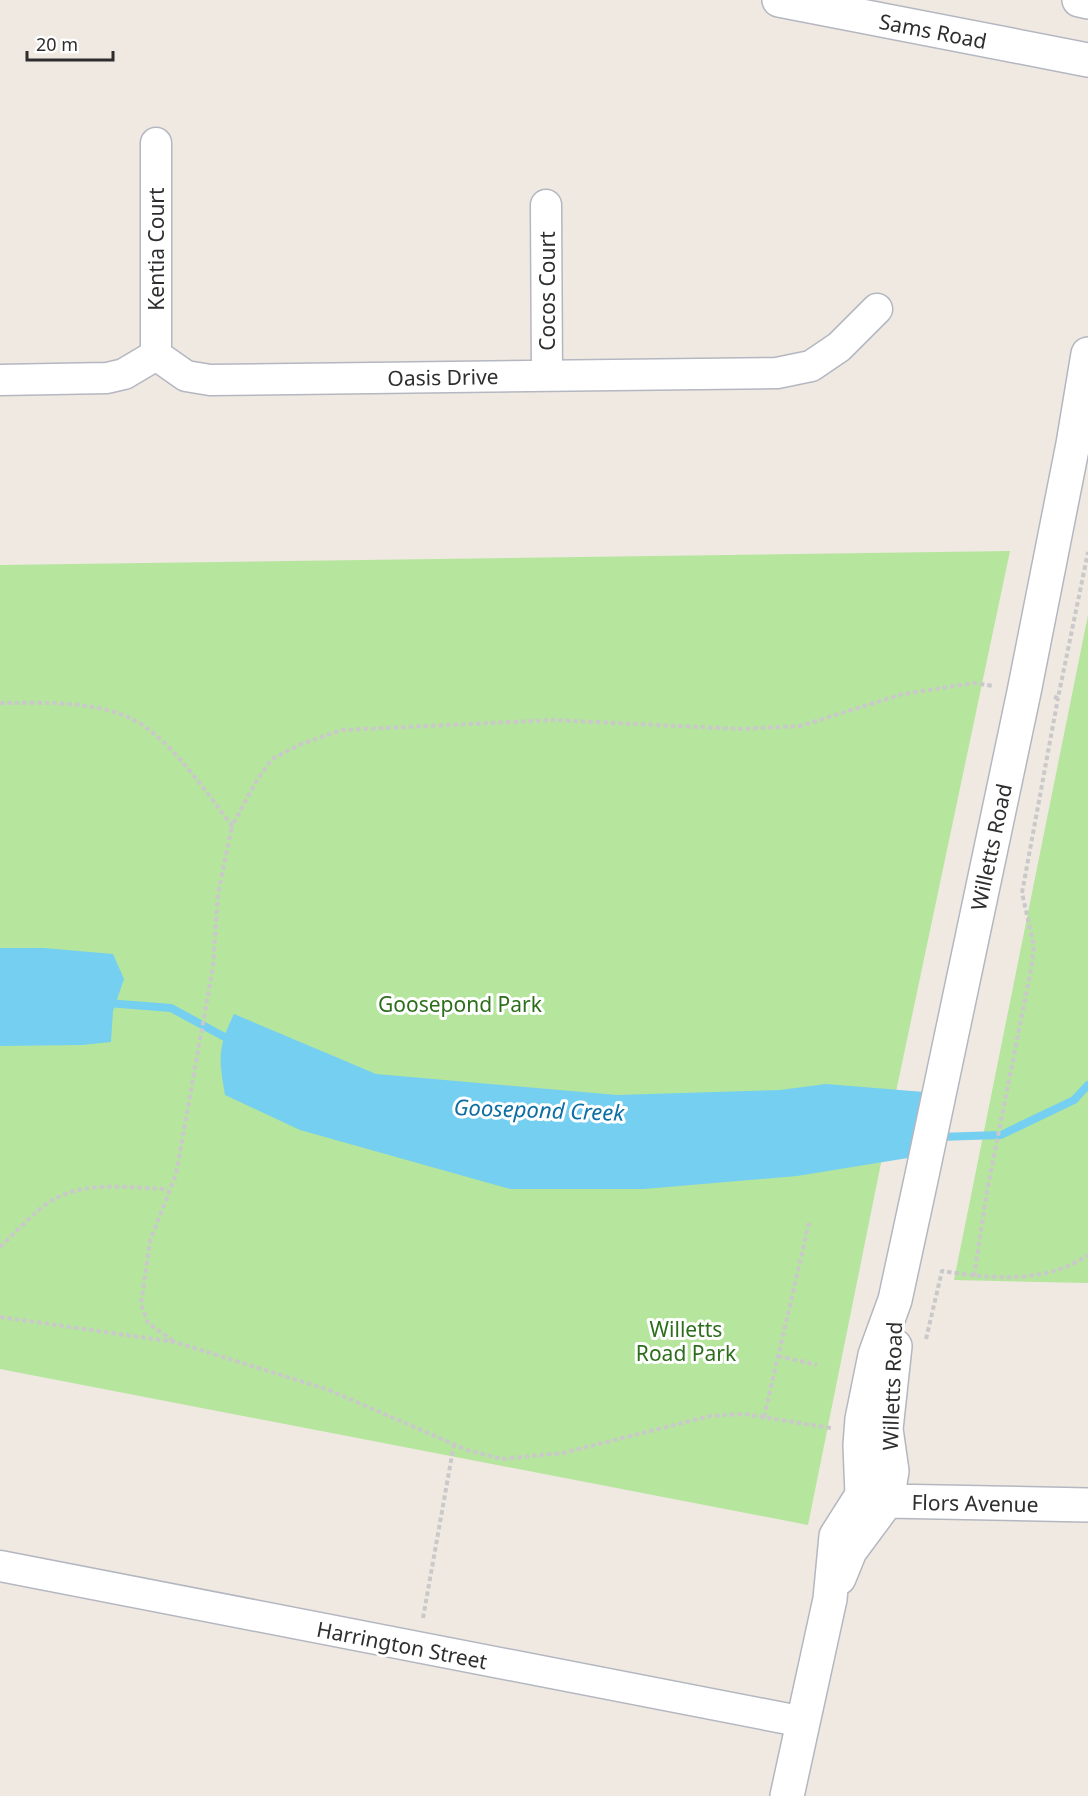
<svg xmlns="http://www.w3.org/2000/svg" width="1088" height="1796" font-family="'Noto Sans',sans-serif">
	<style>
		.green { fill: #b6e59e }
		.water { fill: #75cff0 }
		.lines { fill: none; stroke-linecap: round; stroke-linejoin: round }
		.stream { stroke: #75cff0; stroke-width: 8 }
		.street-casing { stroke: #b4b7c1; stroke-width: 33 }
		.secondary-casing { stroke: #b4b7c1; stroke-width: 36 }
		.path { stroke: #c9c9c9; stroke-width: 4; stroke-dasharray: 4.5 3; stroke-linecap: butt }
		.street { stroke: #fff; stroke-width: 30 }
		.secondary { stroke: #fff; stroke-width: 33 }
		.labels { text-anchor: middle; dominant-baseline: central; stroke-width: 6; stroke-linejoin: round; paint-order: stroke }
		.street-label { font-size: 21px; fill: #2e2e2e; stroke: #fff }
		.park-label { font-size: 21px; fill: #2c6e1b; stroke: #fff }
		.water-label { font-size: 22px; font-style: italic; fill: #0d6fa3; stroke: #fff }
	</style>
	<rect width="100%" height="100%" fill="#efe9e1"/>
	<path class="green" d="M1010,551L881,1163L808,1525L0,1369V565Z
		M1088,615V1283L954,1280Z"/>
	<path class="water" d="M0,948H44L113,954L124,979L113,1011L111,1042L82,1045L0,1046Z
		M234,1014L376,1074L617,1095L780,1090L826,1084L924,1092L914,1157L797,1176L644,1189H510L300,1130L225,1095C219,1059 217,1049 234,1014Z"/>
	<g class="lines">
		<path class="stream" d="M107,1003L171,1008L232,1041
			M938,1137L1001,1135L1074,1100L1088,1085"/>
		<defs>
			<path id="street" d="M546,205L547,376
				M156,355V143
				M0,380L107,378L124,374L156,355L186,376L210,380L777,373L811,366L839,347L877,309
				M0,1566L804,1722"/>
			<path id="secondary" d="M779,0L1088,60
				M1079,0L1088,2
				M865,1496L887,1501L1088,1505
				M839,1578L850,1551L887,1501L892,1471L886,1429L895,1346
				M787,1796L830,1599L836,1536L862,1495L860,1445L862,1419L875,1355L895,1300L922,1175L1024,692L1073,444L1088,354"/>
		</defs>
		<use href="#street" class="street-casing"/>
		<use href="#secondary" class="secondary-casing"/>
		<path class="path" d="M1054,697L1058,698L1088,552
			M0,703C43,703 92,700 132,719C169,737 207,793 232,826L257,780L272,759L301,744L342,730L554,720L740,729L800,726L903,694L974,683L994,686
			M0,1247C14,1234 29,1217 45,1205C80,1179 127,1188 168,1189
			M974,1276L987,1191L1031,969L1034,946L1022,893L1058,698
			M0,1317L175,1342L329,1390L467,1450L502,1459L563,1453L710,1416L744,1414L831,1428
			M926,1339L942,1271C991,1279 1045,1284 1088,1255
			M173,1341L148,1323L141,1304L150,1241L176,1174L213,967L218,894L232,826
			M778,1356L817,1365
			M764,1417L809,1223
			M423,1618L454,1444"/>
		<use href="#street" class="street"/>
		<use href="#secondary" class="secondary"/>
	</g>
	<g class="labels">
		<g class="street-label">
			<text transform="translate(933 31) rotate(11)">Sams Road</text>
			<text transform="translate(156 249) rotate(-90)">Kentia Court</text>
			<text transform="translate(547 291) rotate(-90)">Cocos Court</text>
			<text transform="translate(443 377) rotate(-1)">Oasis Drive</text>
			<text transform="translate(991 847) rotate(-78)">Willetts Road</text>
			<text transform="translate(892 1386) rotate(-88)">Willetts Road</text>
			<text transform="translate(975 1503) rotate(1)">Flors Avenue</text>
			<text transform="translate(402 1645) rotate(11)">Harrington Street</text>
		</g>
		<g class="park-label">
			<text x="460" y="1004">Goosepond Park</text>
			<text x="686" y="1329">Willetts<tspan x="686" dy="24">Road Park</tspan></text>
		</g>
		<g class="water-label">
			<text transform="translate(539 1109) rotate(2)">Goosepond Creek</text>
		</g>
	</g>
	<path d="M27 51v9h86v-9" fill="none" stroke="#2e2e2e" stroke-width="3"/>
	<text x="36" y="51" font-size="18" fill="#2e2e2e" stroke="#ffffff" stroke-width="4.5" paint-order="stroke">20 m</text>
</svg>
